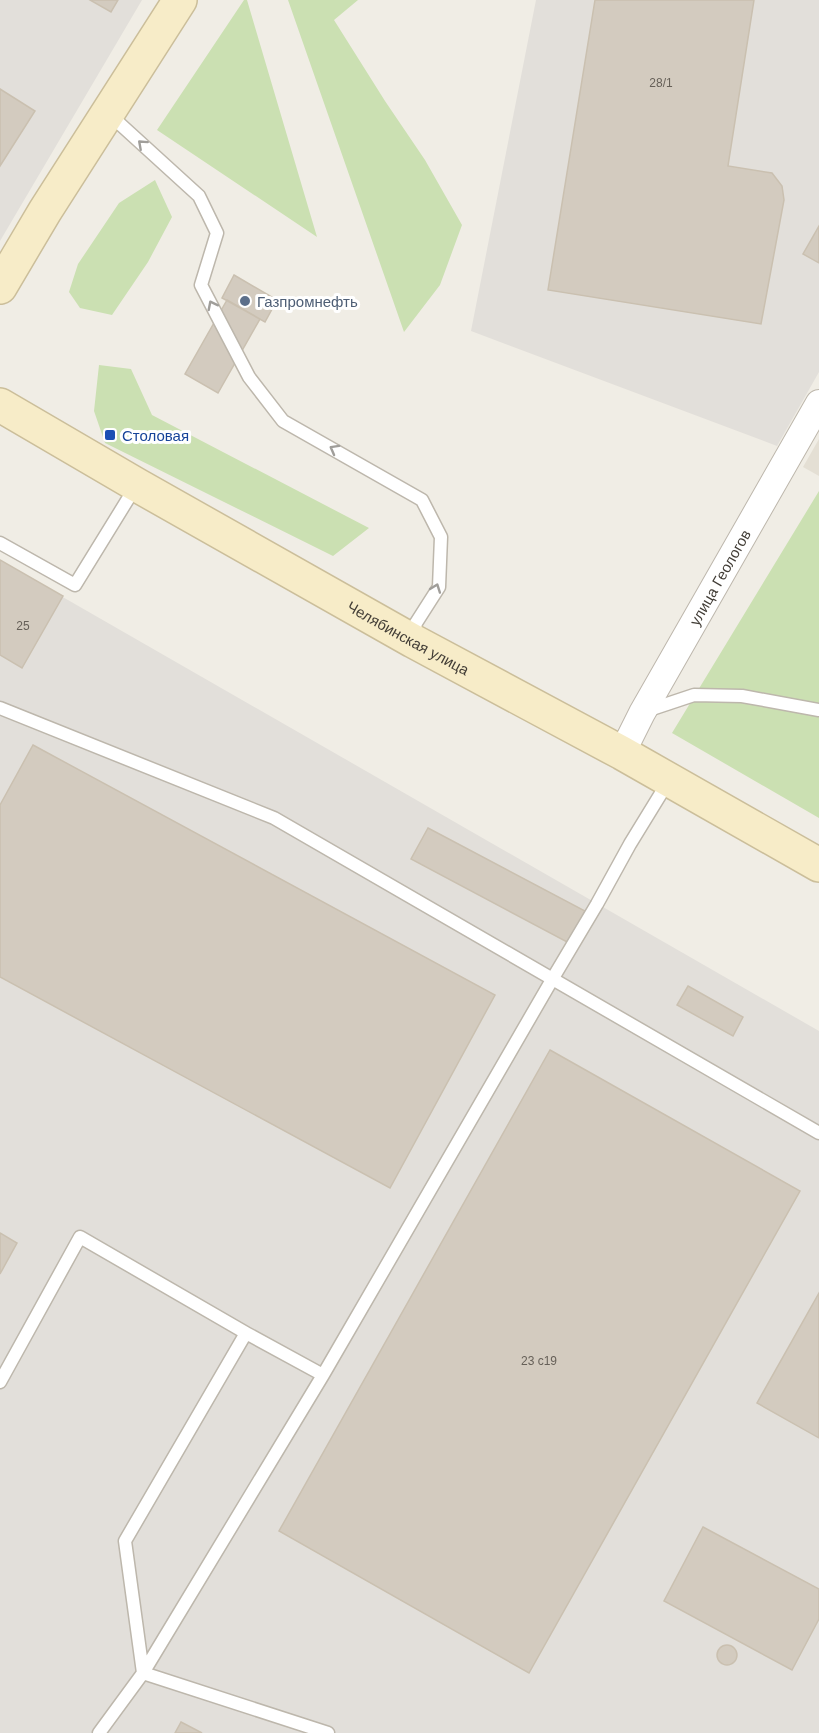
<svg xmlns="http://www.w3.org/2000/svg" width="819" height="1733" font-family="Arial,sans-serif">
	<style>
		.residential { fill: #e4dfd4 }
		.industrial { fill: #e2dfda }
		.green { fill: #cbe0b2 }
		.building { fill: #d3cbbf; stroke: #cac0b0; stroke-width: 1.5 }
		.lines { fill: none; stroke-linecap: round; stroke-linejoin: round }
		.lane-casing { stroke: #bdb7ac; stroke-width: 15 }
		.street-casing { stroke: #bdb7ac; stroke-width: 28 }
		.secondary-casing { stroke: #cbbe9a; stroke-width: 36 }
		.lane { stroke: #fff; stroke-width: 12 }
		.street { stroke: #fff; stroke-width: 26 }
		.secondary { stroke: #f7ecc8; stroke-width: 33 }
		.oneway { stroke: #a09e9a }
		.service-dot { fill: #5c6f8a; stroke: #fff; stroke-width: 2 }
		.transit-dot { fill: #1a4fb4; stroke: #fff; stroke-width: 2 }
		.labels { text-anchor: middle; dominant-baseline: central; stroke-width: 6; stroke-linejoin: round; paint-order: stroke }
		.number-label { font-size: 12px; fill: #666058 }
		.service-label { font-size: 15px; fill: #4e5e75; stroke: #fff; text-anchor: start }
		.transit-label { font-size: 15px; fill: #164399; stroke: #fff; text-anchor: start }
		.street-label { font-size: 15px; fill: #423d36; stroke: #fff }
	</style>
	<rect width="100%" height="100%" fill="#f0ede5"/>
	<path class="residential" d="M819,439V476L803,467Z"/>
	<path class="industrial" d="M0,0H142L0,241Z
		M536,0H819V372L777,446L471,331Z
		M0,561L819,1031V1733H0Z"/>
	<path class="green" d="M244,0H247L317,237L157,130Z
		M288,0H358L334,20L385,101L425,160L462,225L440,285L404,332Z
		M155,180L172,217L148,262L112,315L80,308L69,292L78,264L119,203Z
		M99,365L131,369L152,415L369,528L333,556L105,443L94,411Z
		M819,491V818L672,733Z"/>
	<path class="building" d="M90,0H118L111,12Z
		M595,0H754L728,166L772,173L782,186L784,200L761,324L548,290Z
		M0,89L35,111L0,166Z
		M819,226V263L803,254Z
		M234,275L277,300L265,322L222,298Z
		M227,300L260,319L218,393L185,374Z
		M0,560L63,596L22,668L0,655Z
		M33,745L495,995L390,1188L0,977V805Z
		M428,828L585,911L569,943L411,859Z
		M688,986L743,1017L733,1036L677,1005Z
		M550,1050L800,1191L529,1673L279,1531Z
		M0,1233L17,1243L0,1274Z
		M819,1293V1438L757,1403Z
		M703,1527L819,1589V1619L792,1670L664,1601Z
		M717 1655a10 10 0 1 1 20 0a10 10 0 1 1-20 0Z
		M181,1722L202,1733H175Z"/>
	<g class="lines">
		<defs>
			<path id="lane" d="M109,114L199,196L217,233L201,285L249,377L283,421L422,500L441,537L439,587L416,623L413,640
				M0,543L75,585L136,486
				M0,708L274,818L819,1133
				M646,711L694,695L742,696L819,710
				M246,1333L125,1541L143,1673L328,1733
				M0,1382L80,1237L246,1333L323,1375
				M99,1733L143,1673L323,1375L553,978L597,904L630,844L668,782"/>
			<g id="street">
				<path id="s1" d="M622,753L642,713L819,403"/>
			</g>
			<g id="secondary">
				<path d="M0,287L45,211L180,0"/>
				<path id="s2" d="M0,405L137,485L413,641L622,753L819,865"/>
			</g>
		</defs>
		<use href="#lane" class="lane-casing"/>
		<use href="#street" class="street-casing"/>
		<use href="#secondary" class="secondary-casing"/>
		<use href="#lane" class="lane"/>
		<use href="#street" class="street"/>
		<use href="#secondary" class="secondary"/>
	</g>
	<defs><path id="oneway-chevron" d="M-2-3.5L2.5 0L-2 3.5" fill="none" stroke-width="1.6" stroke-linecap="round" stroke-linejoin="round" transform="scale(1.5)"/></defs>
	<g class="oneway">
		<use href="#oneway-chevron" transform="translate(142 144) rotate(-138)"/>
		<use href="#oneway-chevron" transform="translate(212 305) rotate(-117)"/>
		<use href="#oneway-chevron" transform="translate(334 449) rotate(-151)"/>
		<use href="#oneway-chevron" transform="translate(436 588) rotate(-70)"/>
	</g>
	<circle class="service-dot" cx="245" cy="301" r="6"/>
	<rect class="transit-dot" x="104" y="429" width="12" height="12" rx="3"/>
	<g class="labels">
		<g class="number-label">
			<text x="661" y="83">28/1</text>
			<text x="23" y="626">25</text>
			<text x="539" y="1361">23 с19</text>
		</g>
		<g class="service-label">
			<text x="257" y="301">Газпромнефть</text>
		</g>
		<g class="transit-label">
			<text x="122" y="435">Столовая</text>
		</g>
		<g class="street-label">
			<text stroke="none"><textPath href="#s1" startOffset="201">улица Геологов</textPath></text>
			<text stroke="none"><textPath href="#s2" startOffset="470">Челябинская улица</textPath></text>
		</g>
	</g>
</svg>
